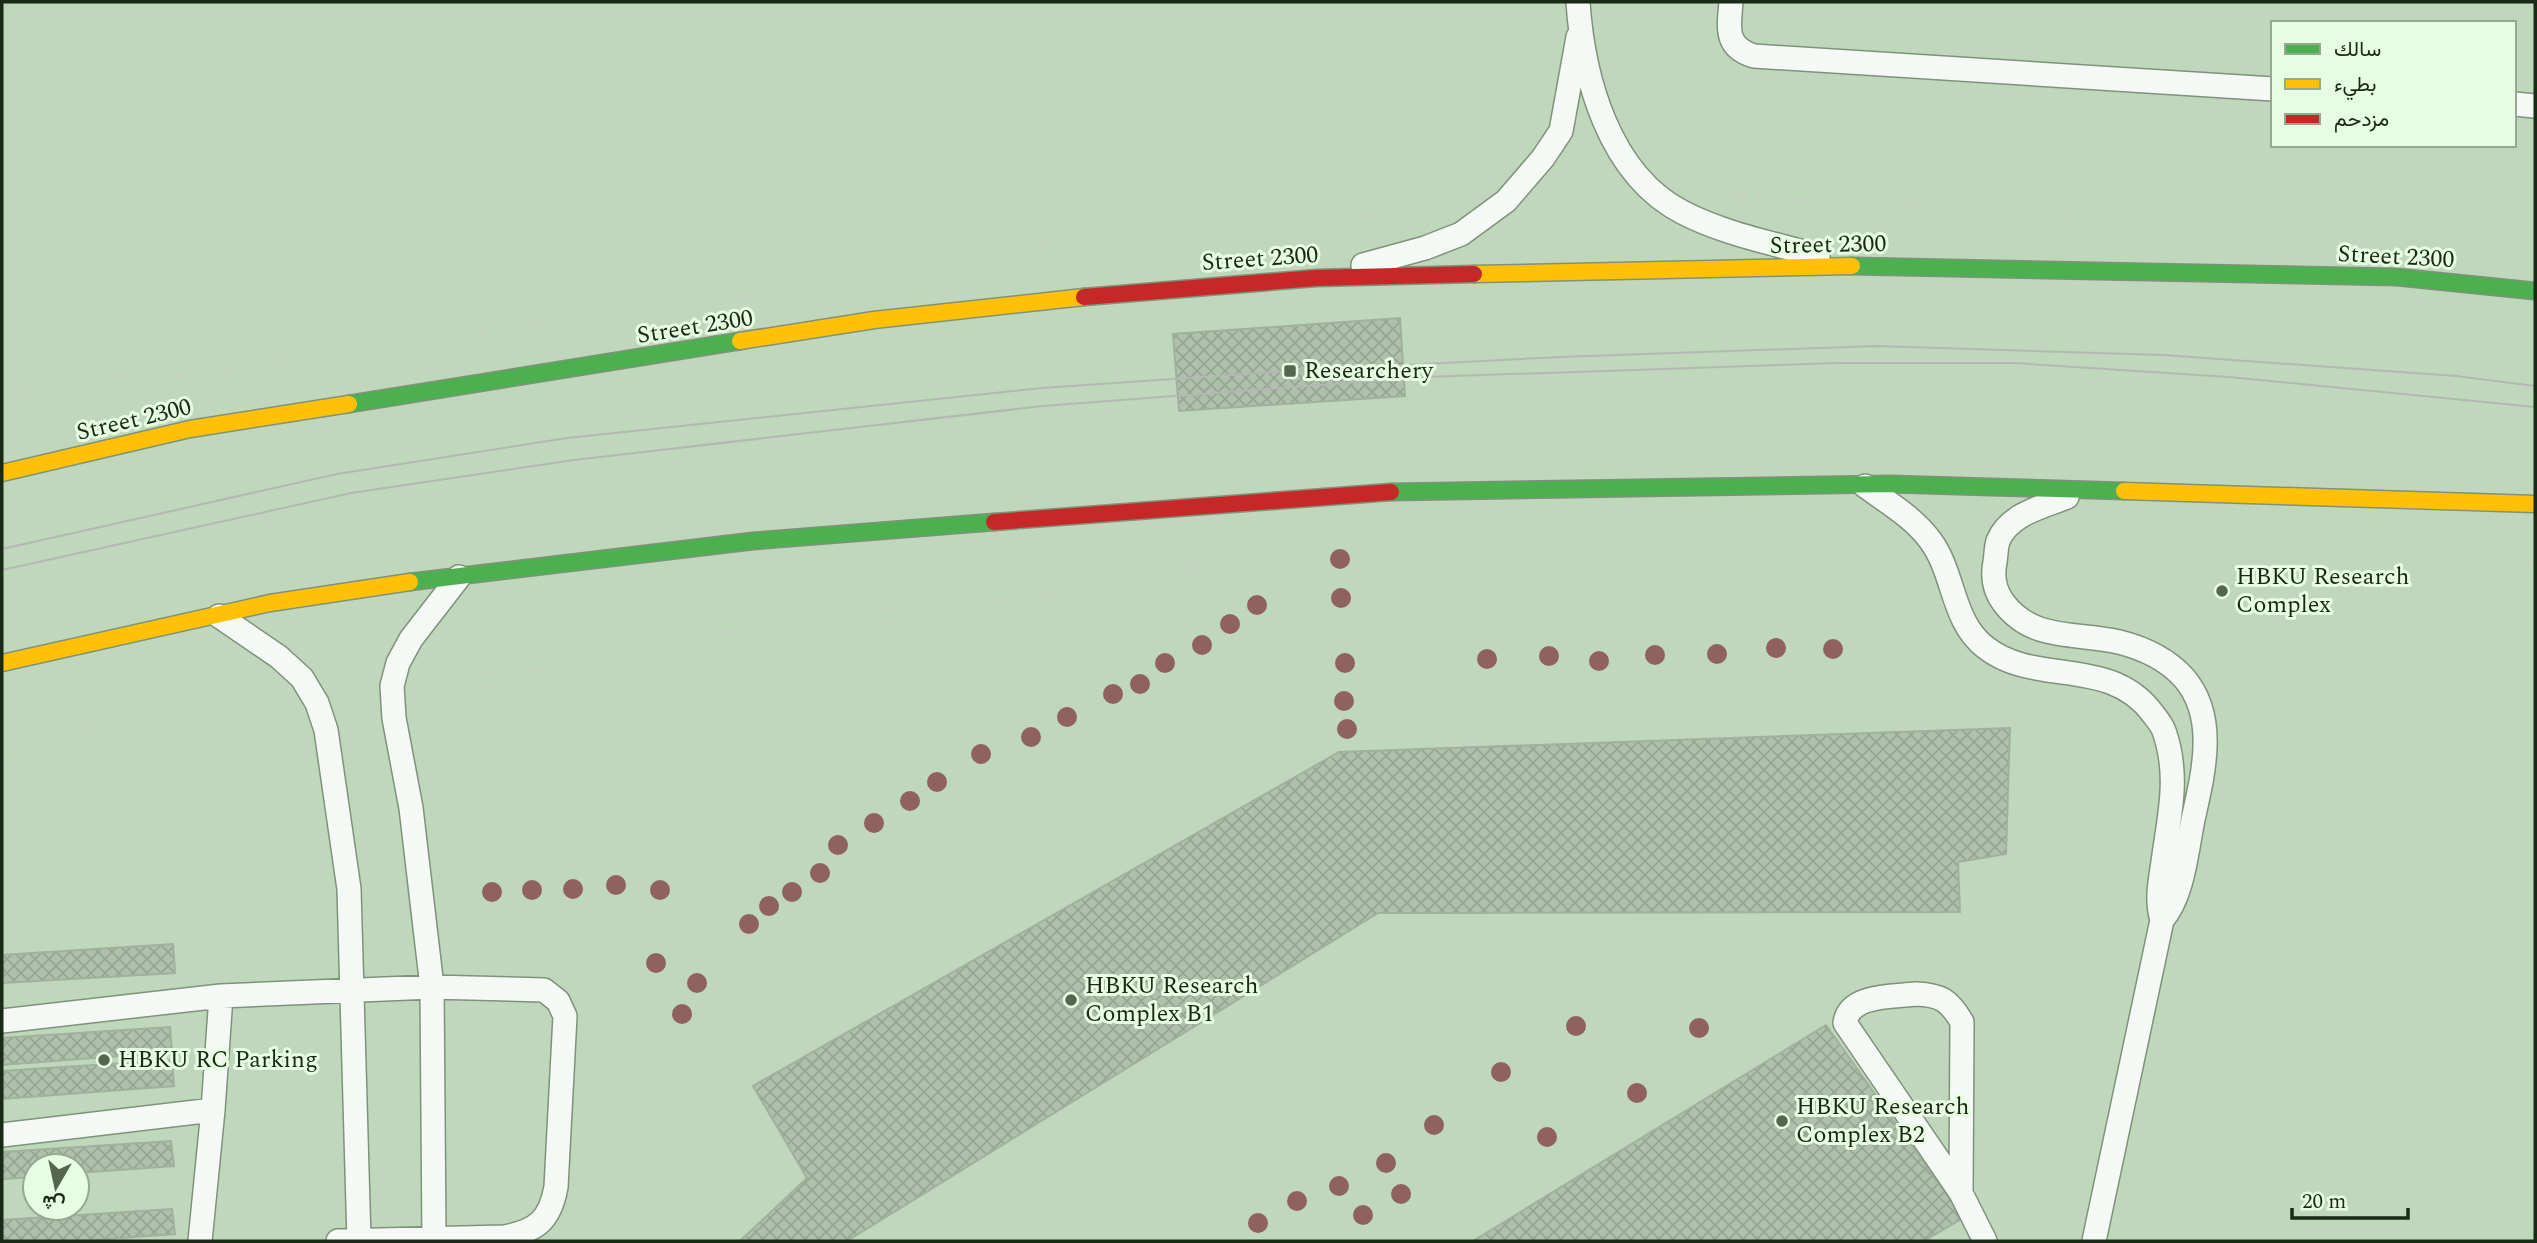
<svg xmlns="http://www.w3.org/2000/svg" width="2537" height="1243" font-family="Spectral,Vazirmatn,serif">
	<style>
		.building { fill: url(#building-cross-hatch); stroke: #a0b29c; stroke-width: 2 }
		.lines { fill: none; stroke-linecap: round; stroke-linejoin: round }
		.lane-casing { stroke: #7f927b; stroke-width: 26 }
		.fast-casing { stroke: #7f927b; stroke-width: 19 }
		.slow-casing { stroke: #7f927b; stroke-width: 19 }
		.jam-casing { stroke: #7f927b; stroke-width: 19 }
		.path { stroke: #c8cec6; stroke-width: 4.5; stroke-dasharray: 2 5; stroke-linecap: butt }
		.lane { stroke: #f5f9f5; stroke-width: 23 }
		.fast { stroke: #4caf50; stroke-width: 16 }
		.slow { stroke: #ffc107; stroke-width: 16 }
		.jam { stroke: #c62828; stroke-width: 16 }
		.tram { stroke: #b3b9b2; stroke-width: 2 }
		.tree { fill: #8f6260 }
		.poi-dot { fill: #53674f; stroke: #e7fde2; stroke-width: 2.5 }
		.labels { text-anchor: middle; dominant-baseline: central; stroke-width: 6; stroke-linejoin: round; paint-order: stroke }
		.street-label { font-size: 24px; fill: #192a16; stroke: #e7fde2 }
		.poi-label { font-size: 24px; fill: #192a16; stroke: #e7fde2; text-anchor: start }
	</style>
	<defs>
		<pattern id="building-cross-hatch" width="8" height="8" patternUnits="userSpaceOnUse" patternTransform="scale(1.75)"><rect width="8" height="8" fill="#aec1ab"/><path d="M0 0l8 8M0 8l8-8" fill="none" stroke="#95a692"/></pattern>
	</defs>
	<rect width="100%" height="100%" fill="#bfd7ba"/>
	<path class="building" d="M1400,318L1405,396L1179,411L1173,334Z
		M2010,728L2006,854L1958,862L1960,912L1378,913L847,1241H740L807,1178L753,1086L1339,752Z
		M173,944L175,973L2,983V955Z
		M1826,1025L1963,1218L1924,1241H1473Z
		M170,1027L172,1052L2,1065V1038Z
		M172,1060L174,1086L2,1099V1071Z
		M171,1141L174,1166L77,1173V1166H35V1177L2,1179V1152Z
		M172,1209L175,1234L80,1241H2V1220Z"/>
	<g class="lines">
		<defs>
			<path id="lane" d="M1578,2C1583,78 1609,174 1682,212C1724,234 1773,243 1818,256
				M1731,2C1729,27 1724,47 1754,56L2273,89
				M2514,104L2535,106
				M1363,265L1425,248L1461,234L1506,201L1543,158L1561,131L1578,37
				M1865,486C1887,502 1914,518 1930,540C1955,573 1951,620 1985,647C2035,687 2110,655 2153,714C2157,719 2162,725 2164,731C2180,776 2169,817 2163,862C2160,882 2156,900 2162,920L2094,1241
				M2067,497C2042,507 2009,514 1998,541C1996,547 1996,556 1995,562C1992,577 1995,591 2003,602C2032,642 2077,632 2119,642C2143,648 2167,659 2184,678C2217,716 2204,770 2194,815C2187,846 2184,896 2162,920
				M219,616L279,657L302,678L317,703L326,730L349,889L359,1241
				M1916,994C1941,995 1949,1000 1962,1022L1961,1193L1845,1023C1849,994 1892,997 1916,994Z
				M2,1021L221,996L432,987L544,990L558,1001L565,1016L556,1187C550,1220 537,1231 504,1237L338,1241
				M2,1135L213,1110
				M1961,1193L1985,1241
				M434,1239L432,987L411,808L394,718L392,686L398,663L411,639L459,577
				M200,1241L213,1110L221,996"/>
			<path id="fast" d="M1852,266L2397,277L2535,291
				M349,404L740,341
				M1391,492L1889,484L2124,491
				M410,582L753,541L994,522"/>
			<path id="slow" d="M1474,274L1852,266
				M740,341L874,320L1084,297
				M2,473L190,429L349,404
				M2124,491L2535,504
				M2,663L270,603L410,582"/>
			<path id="jam" d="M1084,297L1316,278L1474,274
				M994,522L1391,492"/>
		</defs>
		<use href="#lane" class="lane-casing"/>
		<use href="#fast" class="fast-casing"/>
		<use href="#slow" class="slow-casing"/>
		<use href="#jam" class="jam-casing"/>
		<path class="path" d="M1716,190L1744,197L1868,201L1976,208L2135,230
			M2200,231L2244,232
			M2,393L31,385L93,376L151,378L209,374L615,311L820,284L972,252L1146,231L1384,217L1422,210L1453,198
			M1809,527L1880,535
			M2417,542L2500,556L2535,564
			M431,668L475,674L545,669L600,653L668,639L870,611L1066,593L1140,581L1216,555L1266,542
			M334,673L364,669
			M2,763L47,751L137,716L215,676L249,675"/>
		<use href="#lane" class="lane"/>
		<use href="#fast" class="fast"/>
		<use href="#slow" class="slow"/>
		<use href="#jam" class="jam"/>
		<path class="tram" d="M2,549L337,474L567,438L1042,388L1290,371L1560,357L1877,346L2163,355L2456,376L2535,386
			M2,570L351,493L574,460L1043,406L1425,377L1837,363H2014L2229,377L2535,407"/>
	</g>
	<g class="tree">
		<circle cx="1340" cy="559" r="10"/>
		<circle cx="1341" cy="598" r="10"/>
		<circle cx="1257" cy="605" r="10"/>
		<circle cx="1230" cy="624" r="10"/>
		<circle cx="1202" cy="645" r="10"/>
		<circle cx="1776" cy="648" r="10"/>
		<circle cx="1833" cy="649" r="10"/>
		<circle cx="1717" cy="654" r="10"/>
		<circle cx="1655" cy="655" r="10"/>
		<circle cx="1549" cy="656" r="10"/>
		<circle cx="1487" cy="659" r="10"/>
		<circle cx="1599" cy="661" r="10"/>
		<circle cx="1165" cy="663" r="10"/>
		<circle cx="1345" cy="663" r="10"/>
		<circle cx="1140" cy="684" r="10"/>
		<circle cx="1113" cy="694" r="10"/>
		<circle cx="1344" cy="701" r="10"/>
		<circle cx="1067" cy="717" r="10"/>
		<circle cx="1347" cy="729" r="10"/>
		<circle cx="1031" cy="737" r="10"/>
		<circle cx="981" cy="754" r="10"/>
		<circle cx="937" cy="782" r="10"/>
		<circle cx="910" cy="801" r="10"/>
		<circle cx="874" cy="823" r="10"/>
		<circle cx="838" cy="845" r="10"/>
		<circle cx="820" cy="873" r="10"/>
		<circle cx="616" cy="885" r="10"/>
		<circle cx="573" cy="889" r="10"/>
		<circle cx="532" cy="890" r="10"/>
		<circle cx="660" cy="890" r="10"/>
		<circle cx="492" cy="892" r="10"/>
		<circle cx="792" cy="892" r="10"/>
		<circle cx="769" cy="906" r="10"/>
		<circle cx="749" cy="924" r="10"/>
		<circle cx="656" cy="963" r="10"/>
		<circle cx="697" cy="983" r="10"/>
		<circle cx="682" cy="1014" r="10"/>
		<circle cx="1576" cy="1026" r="10"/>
		<circle cx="1699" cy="1028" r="10"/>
		<circle cx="1501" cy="1072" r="10"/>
		<circle cx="1637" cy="1093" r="10"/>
		<circle cx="1434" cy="1125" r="10"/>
		<circle cx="1547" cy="1137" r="10"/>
		<circle cx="1386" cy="1163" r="10"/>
		<circle cx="1339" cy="1186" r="10"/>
		<circle cx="1401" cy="1194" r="10"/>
		<circle cx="1297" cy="1201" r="10"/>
		<circle cx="1363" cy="1215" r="10"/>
		<circle cx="1258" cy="1223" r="10"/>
	</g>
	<g class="poi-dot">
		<rect x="1283" y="364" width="14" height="14" rx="3.5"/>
		<circle cx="2222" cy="591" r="7"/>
		<circle cx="1071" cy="1000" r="7"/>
		<circle cx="104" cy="1060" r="7"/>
		<circle cx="1782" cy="1121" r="7"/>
	</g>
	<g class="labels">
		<g class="street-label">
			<text transform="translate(1828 245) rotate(-1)">Street 2300</text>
			<text transform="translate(2396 257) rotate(3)">Street 2300</text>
			<text transform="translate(1260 259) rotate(-4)">Street 2300</text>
			<text transform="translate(695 327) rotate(-9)">Street 2300</text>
			<text transform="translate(134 420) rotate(-13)">Street 2300</text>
		</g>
		<g class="poi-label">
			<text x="1304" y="371">Researchery</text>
			<text x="2236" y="577">HBKU Research<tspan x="2236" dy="28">Complex</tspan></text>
			<text x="1085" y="986">HBKU Research<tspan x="1085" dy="28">Complex B1</tspan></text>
			<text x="118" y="1060">HBKU RC Parking</text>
			<text x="1796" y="1107">HBKU Research<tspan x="1796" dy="28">Complex B2</tspan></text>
		</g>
	</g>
	<rect width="2537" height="1243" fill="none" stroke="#192a16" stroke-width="7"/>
	<rect x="2271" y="21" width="245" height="126" fill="#e7fde2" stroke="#95a990" stroke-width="2"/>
	<rect x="2285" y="44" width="35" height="10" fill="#4caf50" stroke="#95a990" stroke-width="2"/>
	<text x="2334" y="56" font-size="21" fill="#192a16">سالك</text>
	<rect x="2285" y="79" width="35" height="10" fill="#ffc107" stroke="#95a990" stroke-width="2"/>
	<text x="2334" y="91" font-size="21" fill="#192a16">بطيء</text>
	<rect x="2285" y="114" width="35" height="10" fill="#c62828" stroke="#95a990" stroke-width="2"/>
	<text x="2334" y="126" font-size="21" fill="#192a16">مزدحم</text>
	<g transform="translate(56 1187) rotate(189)"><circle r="33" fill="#e7fde2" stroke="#95a990" stroke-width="2"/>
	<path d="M0-5L12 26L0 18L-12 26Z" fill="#53674f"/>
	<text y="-10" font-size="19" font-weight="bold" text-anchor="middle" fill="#192a16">ش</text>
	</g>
	<path d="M2292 1208v10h116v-10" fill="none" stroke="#192a16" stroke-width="3.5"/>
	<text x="2302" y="1208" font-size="21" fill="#192a16" stroke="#e7fde2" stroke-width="5" paint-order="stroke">20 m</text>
</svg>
